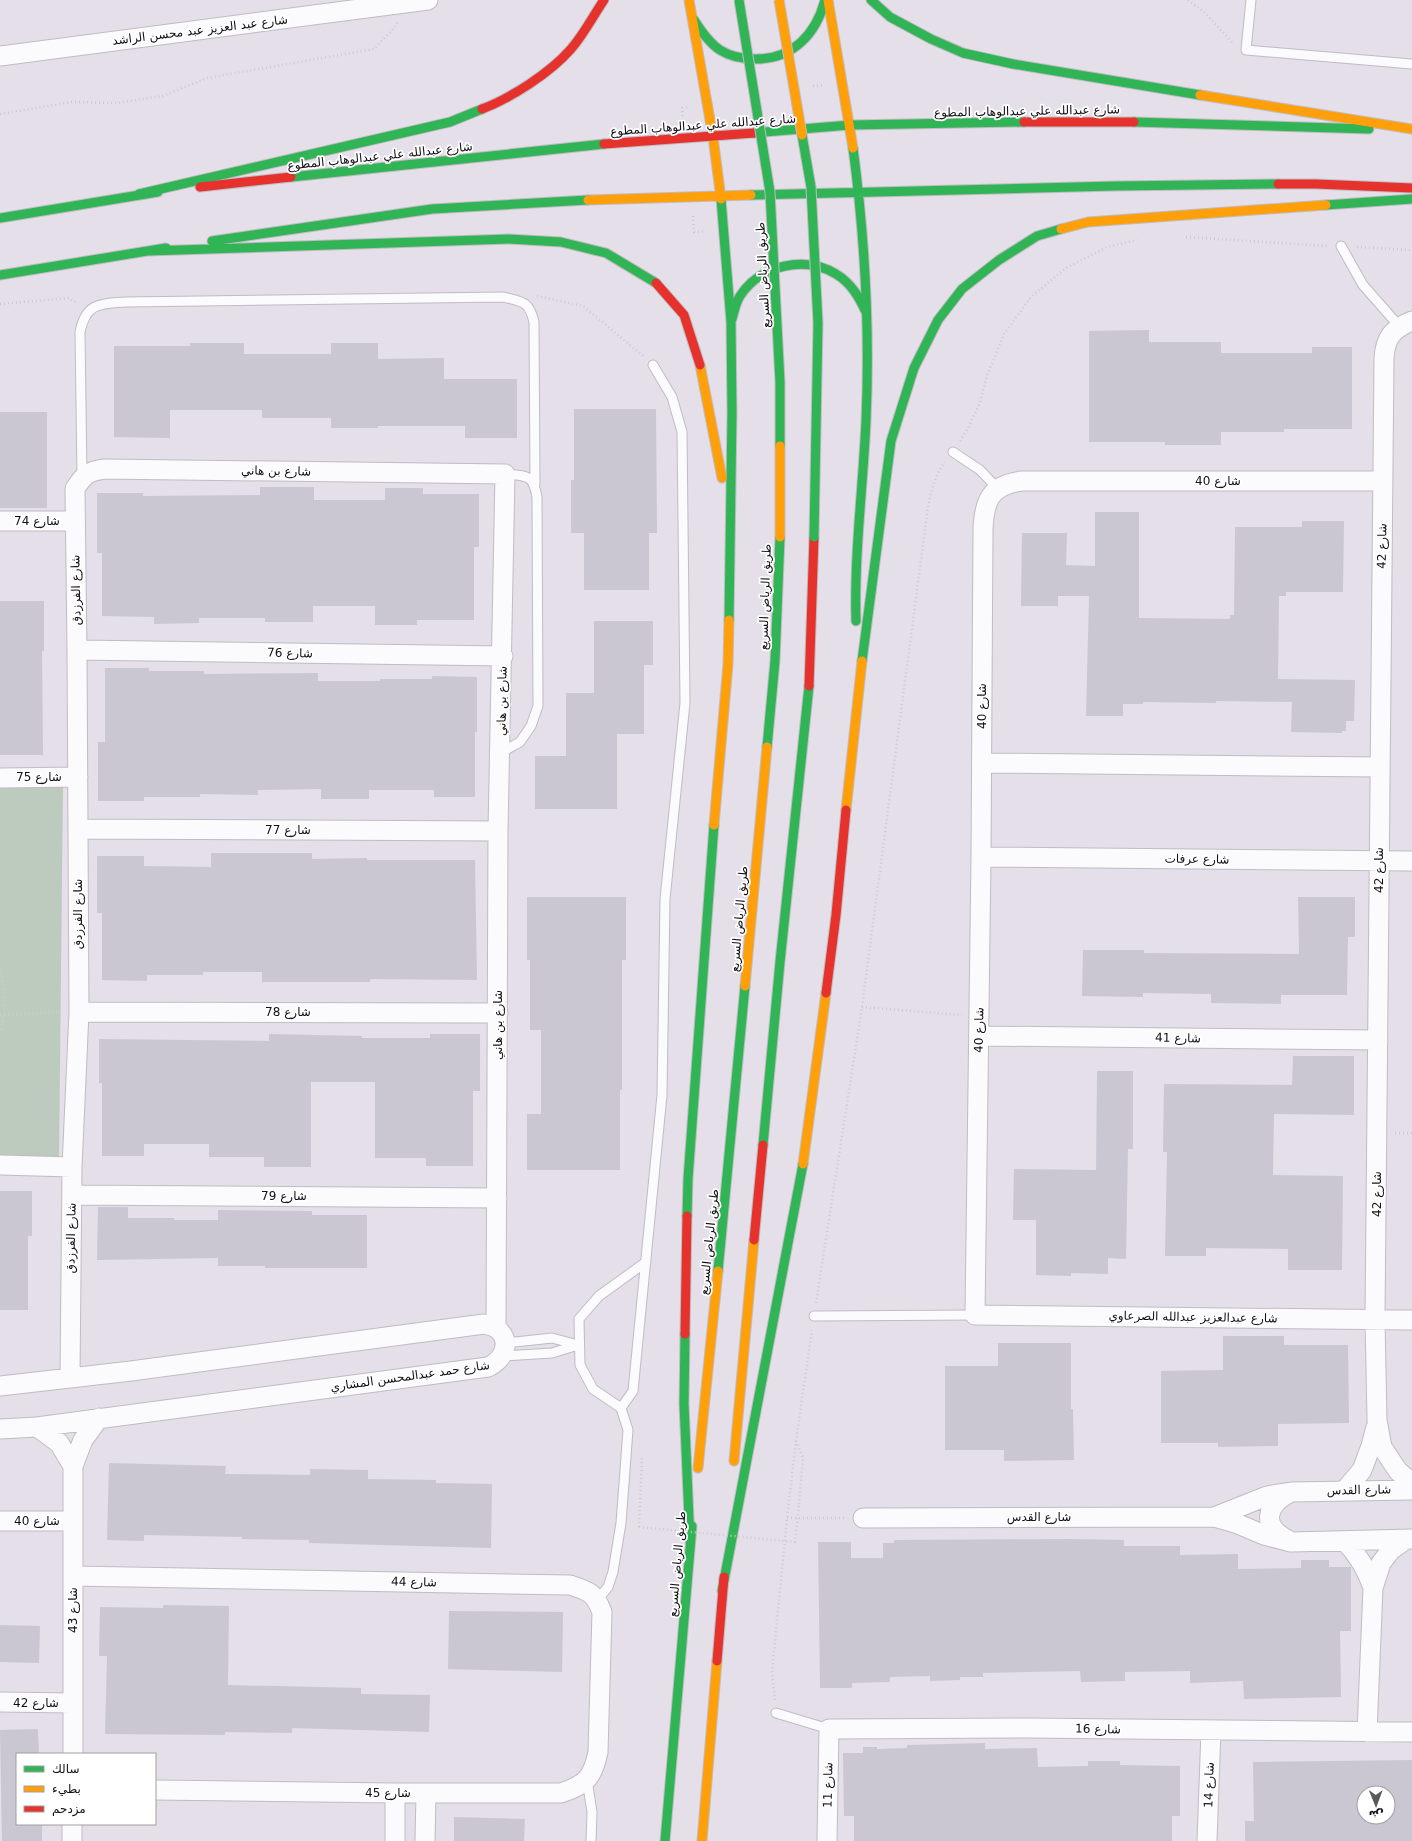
<svg xmlns="http://www.w3.org/2000/svg" width="1412" height="1841" font-family="'DejaVu Sans',Cairo,sans-serif">
	<style>
		.green { fill: #bccbbe }
		.building { fill: #cac7d3; fill-rule: evenodd }
		.lines { fill: none; stroke-linecap: round; stroke-linejoin: round }
		.lane-casing { stroke: #c0bcc3; stroke-width: 11 }
		.street-casing { stroke: #c0bcc3; stroke-width: 21 }
		.fast-casing { stroke: #c0bcc3; stroke-width: 11 }
		.slow-casing { stroke: #c0bcc3; stroke-width: 11 }
		.jam-casing { stroke: #c0bcc3; stroke-width: 11 }
		.path { stroke: #cdcbce; stroke-width: 2.5; stroke-dasharray: 1 3; stroke-linecap: butt }
		.lane { stroke: #fbfafc; stroke-width: 9 }
		.street { stroke: #fbfafc; stroke-width: 19 }
		.fast { stroke: #30b455; stroke-width: 9 }
		.slow { stroke: #ff9f0a; stroke-width: 9 }
		.jam { stroke: #e5322d; stroke-width: 9 }
		.fast-bridge-casing { stroke: #c0bcc3; stroke-width: 11; stroke-linecap: butt }
		.slow-bridge-casing { stroke: #c0bcc3; stroke-width: 11; stroke-linecap: butt }
		.path-bridge { stroke: #cdcbce; stroke-width: 2.5; stroke-dasharray: 1 3; stroke-linecap: butt }
		.fast-bridge { stroke: #30b455; stroke-width: 9 }
		.slow-bridge { stroke: #ff9f0a; stroke-width: 9 }
		.labels { text-anchor: middle; dominant-baseline: central; stroke-width: 3.5; stroke-linejoin: round; paint-order: stroke }
		.street-label { font-size: 12px; fill: #110e14; stroke: #fff }
	</style>
	<rect width="100%" height="100%" fill="#e4dfe8"/>
	<path class="green" d="M63,783L59,1162L0,1159V784Z"/>
	<path class="building" d="M1149,330V342H1221V353H1312V347H1352V429H1284V432H1221V445H1165V442H1089V331Z
		M190,343H244V354H331V343H378V359L444,358V379H517V438H465V426H378V428H331V418H262V410H170V438L114,437V346H190Z
		M574,409H656L657,533H649V590H584V533H571V480H574Z
		M0,412H47V508H0Z
		M260,487H314V500H385V488H423V494H479V547H474V620H417V625H375V606H313V622H265V618H199V623L154,624V617L102,616V553H97V493H143V496L260,495Z
		M1095,512H1139V618L1230,619V615H1234L1235,527H1302V521H1344L1343,592H1286V596H1279L1278,679L1355,680L1354,721H1346V731H1342V733L1291,732L1292,702L1216,701V703L1143,702V704H1123V716H1086L1089,596H1058V606H1021L1022,533H1067L1066,565L1095,566Z
		M0,601H44V651H42L43,755H0Z
		M594,621H653V665H644V734H617V809H535V756H566V693H594Z
		M105,668H149V671H204V674L318,673V681H380V679H432V676L477,677V732H475V797H434V790H369V799H321V789L258,790V795L200,794V797H144V801H98V742H105Z
		M211,853H312V859L367,858V860H475L477,980L370,979V982H262V972H203V975H147V981L102,980V913H97V856H144V866L211,867Z
		M527,897H626V960H622V1090H620V1170H527V1114H541V1030H530V960H527Z
		M1298,897H1355V937H1348L1347,995H1281V1004L1211,1003V994L1143,993V997L1082,996L1083,950H1144V953L1299,954Z
		M269,1034L362,1036V1038H430V1034H480V1091H473V1166H426V1158H375V1082H311V1167H264V1157H209V1144H144V1156H102V1083H99V1039L269,1041Z
		M1293,1056H1354V1115L1274,1114L1273,1175L1343,1176L1342,1270H1288V1249L1206,1248V1256H1165L1167,1152H1163L1164,1084L1292,1085Z
		M1097,1071H1133V1149H1128L1126,1259L1108,1258V1274L1071,1273V1276L1036,1275V1220H1013L1014,1169L1096,1170Z
		M0,1191H32V1236H28V1310H0Z
		M98,1207H128V1218H174V1220H218V1210L312,1211V1215H367V1268H265V1266H218V1258L97,1260Z
		M1223,1336H1284V1345H1348L1349,1423L1278,1424V1446L1218,1447V1443H1161V1371L1223,1370Z
		M998,1343H1071V1409H1073L1074,1460L1004,1461V1450H945V1366H998Z
		M109,1463L226,1466L225,1474L310,1475V1469L368,1470V1479L436,1480V1483L492,1484L491,1548L309,1543V1540L242,1539V1537L144,1535V1541L107,1540Z
		M1071,1539L1124,1540V1546H1180V1555L1238,1554V1569L1301,1568V1560H1329V1567H1351V1631H1340L1341,1697L1244,1699L1243,1681L1190,1683V1671L1125,1672V1681L1081,1682L1080,1671L983,1673V1677H960V1680L930,1681V1676L890,1677V1682L852,1683V1688H820L818,1542H851V1558H883V1543H894V1540Z
		M163,1605L229,1606L228,1685L361,1688V1694L430,1695L429,1732L292,1728V1733L225,1732V1735L105,1734L107,1656H99L100,1607L163,1608Z
		M449,1611L563,1612L562,1672L448,1669Z
		M0,1625L40,1626L39,1663L0,1662Z
		M38,1729L39,1754H17V1824H42V1841H2L0,1730Z
		M985,1743V1749L1037,1748L1038,1767L1088,1766V1761H1120V1765L1180,1766V1816H1172V1841H854V1816H844L843,1753H863V1747H877V1749L907,1748V1745Z
		M1412,1760V1841H1245V1821H1254L1253,1762ZM1364,1793H1388V1817H1364Z
		M454,1817L525,1819L524,1841H454Z"/>
	<g class="lines">
		<defs>
			<path id="lane" d="M1251,0L1246,50L1412,64
				M1341,246L1363,285L1399,326
				M953,452L980,470L998,489
				M82,477L80,332C86,303 99,304 125,302L503,297C523,302 529,301 534,322L535,484
				M500,753L520,742L531,726L538,706L537,497C533,474 527,476 505,474
				M814,1316L975,1315
				M505,1343L552,1338L578,1345
				M503,1356L552,1353L578,1345
				M621,1408L633,1391L662,1095L665,899L685,703L682,432L672,397L653,365
				M597,1600L608,1587L613,1572L621,1523L628,1430L621,1408L593,1389L580,1365L579,1319L599,1296L646,1262
				M776,1713L829,1729
				M587,1780L592,1812L591,1841"/>
			<path id="street" d="M0,56L428,0
				M1412,321C1392,329 1385,338 1384,359L1375,1319L1377,1420L1382,1447L1398,1471L1412,1483
				M1383,481H1022C990,485 984,501 983,530L981,857L975,1315L1412,1320
				M0,521H74
				M77,650L503,656
				M982,763L1380,767
				M0,778L78,777
				M78,829L498,831
				M981,857L1412,861
				M79,1012L498,1013
				M979,1036L1378,1040
				M0,1165L72,1167
				M72,1195L497,1198
				M70,1378L72,1167L79,1012L77,650L75,489C84,474 89,471 105,469L505,474L498,831L496,1328
				M0,1386L131,1371L484,1324C487,1325 493,1326 496,1328C513,1340 504,1360 488,1367L37,1427L0,1429
				M37,1427L59,1443L73,1466
				M1345,1490L1362,1470L1371,1446L1376,1427
				M1214,1517L1267,1496L1291,1492L1412,1490
				M863,1518L1214,1517L1238,1524L1264,1535L1291,1542L1412,1539
				M0,1521H73
				M1288,1540C1261,1526 1265,1505 1291,1492
				M1345,1541C1358,1555 1367,1569 1373,1588
				M73,1576L570,1585C589,1591 595,1593 602,1612L598,1752C593,1777 586,1785 561,1793H395L155,1790
				M0,1702L73,1703
				M1367,1732L1373,1588L1381,1563L1391,1550L1405,1540
				M73,1754V1466L83,1440L99,1418
				M72,1841V1824
				M395,1841V1793
				M425,1841L426,1793
				M827,1841L829,1729L1027,1728L1412,1732
				M1207,1841L1211,1730"/>
			<path id="fast" d="M871,0L890,17L931,39L963,53L1013,64L1200,95
				M694,20C701,31 709,43 720,50C731,57 744,59 756,59C793,59 816,34 825,0
				M1134,122L1369,129
				M754,133L850,125L1024,122
				M853,148C865,239 870,330 866,421C863,488 854,554 856,621
				M291,177L604,144
				M139,194L450,122L482,109
				M751,195L1115,186L1278,184
				M721,199L731,322L732,413L729,620
				M1326,205L1412,199
				M0,218L158,192
				M212,241L432,209L588,200
				M148,251L509,239L561,242L606,253L656,283
				M0,275L166,248
				M732,319C734,312 736,302 740,296C760,265 805,255 836,274C851,283 859,297 866,312
				M862,661L891,441L914,368L938,320L962,289L999,260L1037,236L1061,229
				M767,747L775,661L780,537
				M763,1145L780,962L809,686
				M687,1216L688,1179L714,825
				M718,1271L745,986
				M685,1334L684,1404L690,1541
				M722,1591L803,1164
				M665,1841L692,1526"/>
			<path id="slow" d="M689,0L713,137L721,199
				M828,0L853,148
				M1200,95L1412,129
				M588,200L751,195
				M1061,229L1088,222L1326,205
				M700,365L722,478
				M846,810L862,661
				M714,825L728,664L729,620
				M745,986L767,747
				M803,1164L826,993
				M734,1461L754,1240
				M698,1468L718,1271
				M702,1841L717,1661"/>
			<path id="jam" d="M482,109C511,98 550,73 571,49C584,34 593,16 604,0
				M1024,122H1134
				M604,144L754,133
				M1278,184H1316L1412,188
				M200,187L291,177
				M656,283L684,315L700,365
				M809,686L814,537
				M826,993L836,915L846,810
				M754,1240L763,1145
				M685,1334L687,1216
				M717,1661L724,1577"/>
		</defs>
		<use href="#lane" class="lane-casing"/>
		<use href="#street" class="street-casing"/>
		<use href="#fast" class="fast-casing"/>
		<use href="#slow" class="slow-casing"/>
		<use href="#jam" class="jam-casing"/>
		<path class="path" d="M1188,0L1204,12L1232,42
			M813,86L824,85
			M0,114L72,102L116,103L163,96L207,78L374,49L396,26L397,22
			M683,120L682,108L688,107
			M693,216L694,232L705,231
			M1186,237L1328,246
			M1357,247L1412,250
			M537,296L583,306L643,356
			M0,304L69,298L78,304
			M960,441L968,428L980,403L987,375L1004,334L1031,297L1066,268L1107,247L1137,240
			M0,969C5,988 7,1011 0,1031
			M862,1007L962,1015
			M0,1015L60,1012
			M1395,1133H1412
			M816,1303L862,1007L928,507C931,491 935,475 945,462
			M796,1441L803,1458L799,1504
			M787,1518H844
			M639,1527L642,1459L639,1457
			M775,1700L772,1672L787,1518L796,1440L812,1330"/>
		<use href="#lane" class="lane"/>
		<use href="#street" class="street"/>
		<use href="#fast" class="fast"/>
		<use href="#slow" class="slow"/>
		<use href="#jam" class="jam"/>
		<defs>
			<path id="fast-bridge" d="M739,0L770,192L780,382V446
				M802,135L811,187L818,323L814,537"/>
			<path id="slow-bridge" d="M779,0L802,135
				M780,446V537"/>
		</defs>
		<use href="#fast-bridge" class="fast-bridge-casing"/>
		<use href="#slow-bridge" class="slow-bridge-casing"/>
		<path class="path-bridge" d="M639,1527L795,1542L799,1504"/>
		<use href="#fast-bridge" class="fast-bridge"/>
		<use href="#slow-bridge" class="slow-bridge"/>
	</g>
	<g class="labels">
		<g class="street-label">
			<text transform="translate(200 30) rotate(-7)">شارع عبد العزيز عبد محسن الراشد</text>
			<text transform="translate(1027 111) rotate(-1)">شارع عبدالله علي عبدالوهاب المطوع</text>
			<text transform="translate(703 125) rotate(-4)">شارع عبدالله علي عبدالوهاب المطوع</text>
			<text transform="translate(380 156) rotate(-6)">شارع عبدالله علي عبدالوهاب المطوع</text>
			<text transform="translate(763 275) rotate(-93)">طريق الرياض السريع</text>
			<text transform="translate(276 471) rotate(1)">شارع بن هاني</text>
			<text x="1218" y="481">شارع 40</text>
			<text x="37" y="521">شارع 74</text>
			<text transform="translate(1382 546) rotate(-89)">شارع 42</text>
			<text transform="translate(76 590) rotate(-91)">شارع الفرزدق</text>
			<text transform="translate(765 597) rotate(-88)">طريق الرياض السريع</text>
			<text transform="translate(290 653) rotate(1)">شارع 76</text>
			<text transform="translate(502 701) rotate(-89)">شارع بن هاني</text>
			<text transform="translate(982 706) rotate(-90)">شارع 40</text>
			<text x="39" y="777">شارع 75</text>
			<text x="288" y="830">شارع 77</text>
			<text transform="translate(1197 859) rotate(1)">شارع عرفات</text>
			<text transform="translate(1379 870) rotate(-90)">شارع 42</text>
			<text transform="translate(78 914) rotate(-90)">شارع الفرزدق</text>
			<text transform="translate(739 919) rotate(-85)">طريق الرياض السريع</text>
			<text x="288" y="1012">شارع 78</text>
			<text transform="translate(498 1025) rotate(-90)">شارع بن هاني</text>
			<text transform="translate(979 1030) rotate(-89)">شارع 40</text>
			<text transform="translate(1178 1038) rotate(1)">شارع 41</text>
			<text transform="translate(1377 1194) rotate(-90)">شارع 42</text>
			<text x="284" y="1196">شارع 79</text>
			<text transform="translate(71 1238) rotate(-89)">شارع الفرزدق</text>
			<text transform="translate(709 1242) rotate(-84)">طريق الرياض السريع</text>
			<text transform="translate(1193 1317) rotate(1)">شارع عبدالعزيز عبدالله الصرعاوي</text>
			<text transform="translate(410 1376) rotate(-8)">شارع حمد عبدالمحسن المشاري</text>
			<text transform="translate(1359 1490) rotate(-1)">شارع القدس</text>
			<text x="1039" y="1517">شارع القدس</text>
			<text x="37" y="1521">شارع 40</text>
			<text transform="translate(677 1564) rotate(-85)">طريق الرياض السريع</text>
			<text transform="translate(414 1582) rotate(1)">شارع 44</text>
			<text transform="translate(73 1610) rotate(-90)">شارع 43</text>
			<text x="36" y="1703">شارع 42</text>
			<text transform="translate(1098 1729) rotate(1)">شارع 16</text>
			<text transform="translate(828 1785) rotate(-89)">شارع 11</text>
			<text transform="translate(1209 1785) rotate(-88)">شارع 14</text>
			<text x="388" y="1793">شارع 45</text>
		</g>
	</g>
	<rect x="16" y="1753" width="140" height="72" fill="#ffffff" stroke="#a09fa1"/>
	<rect x="24" y="1766" width="20" height="6" fill="#30b455" stroke="#a09fa1"/>
	<text x="52" y="1773" font-size="12" fill="#110e14">سالك</text>
	<rect x="24" y="1786" width="20" height="6" fill="#ff9f0a" stroke="#a09fa1"/>
	<text x="52" y="1793" font-size="12" fill="#110e14">بطيء</text>
	<rect x="24" y="1806" width="20" height="6" fill="#e5322d" stroke="#a09fa1"/>
	<text x="52" y="1813" font-size="12" fill="#110e14">مزدحم</text>
	<g transform="translate(1376 1805) rotate(179)"><circle r="19" fill="#ffffff" stroke="#a09fa1"/>
	<path d="M0-3L7 15L0 10L-7 15Z" fill="#5b575e"/>
	<text y="-6" font-size="11" font-weight="bold" text-anchor="middle" fill="#110e14">ش</text>
	</g>
</svg>
